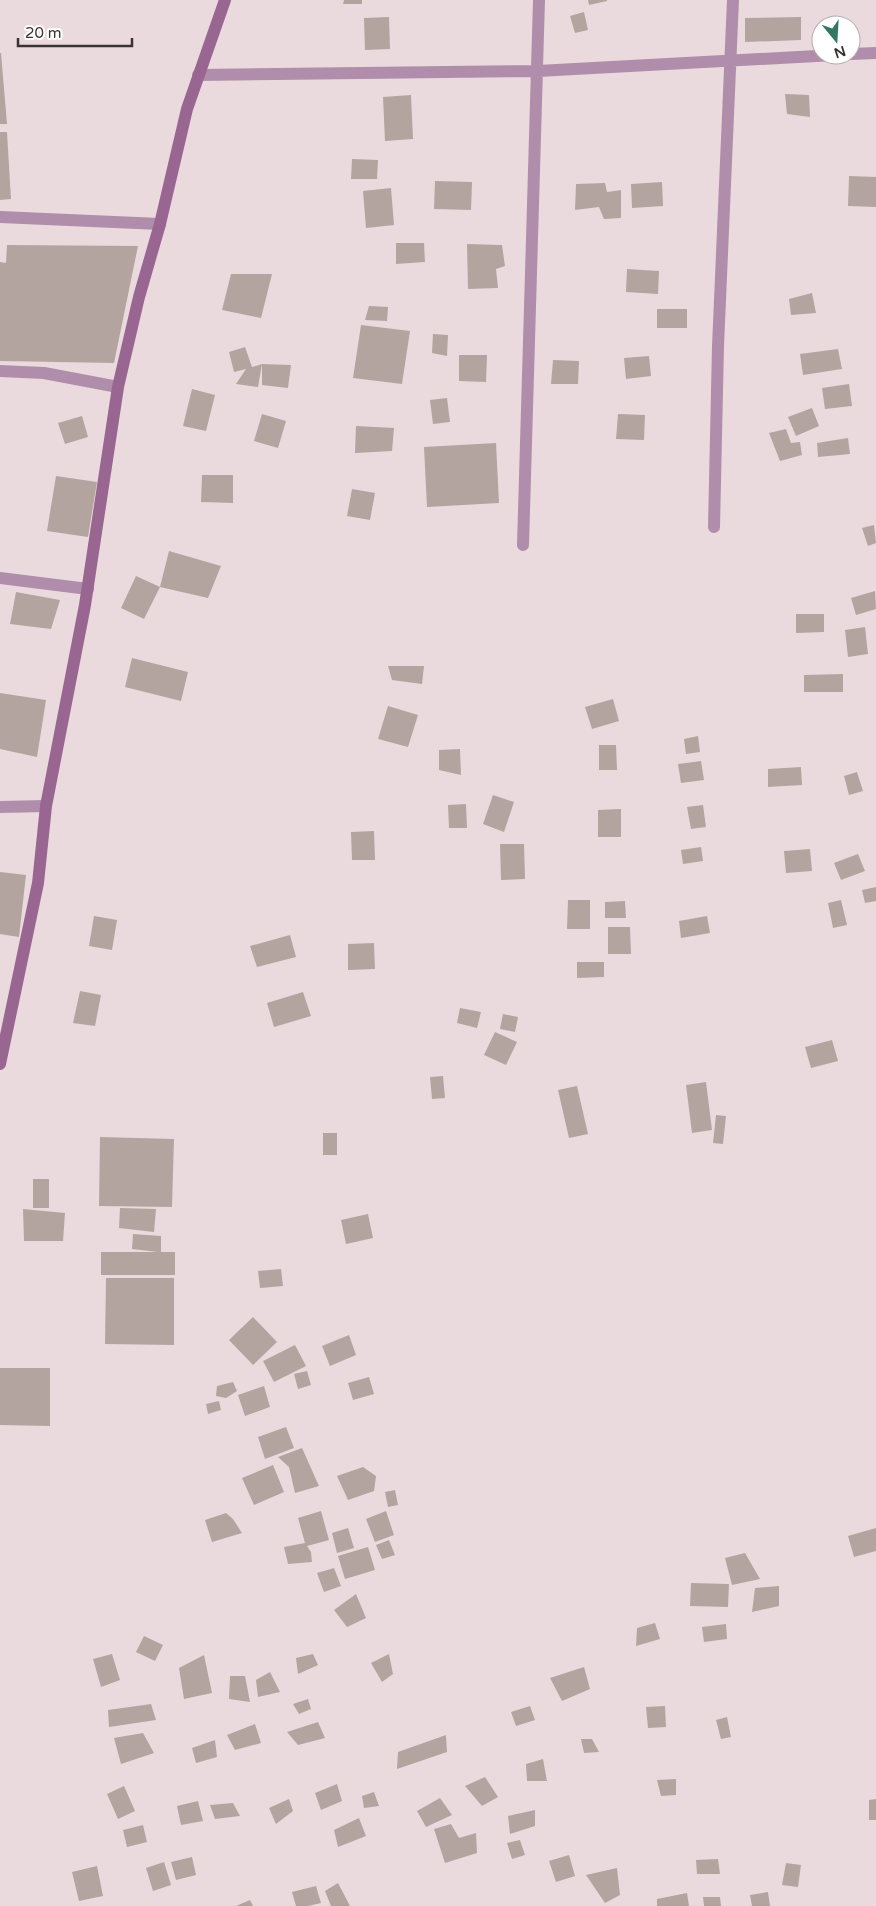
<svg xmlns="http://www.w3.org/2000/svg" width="876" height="1906" font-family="'Varela Round',sans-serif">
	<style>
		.building { fill: #b3a49f }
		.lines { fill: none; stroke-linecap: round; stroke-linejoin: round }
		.street { stroke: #b08eab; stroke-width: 12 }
		.secondary { stroke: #986691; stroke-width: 12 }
	</style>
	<rect width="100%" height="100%" fill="#ebdadd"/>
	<path class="building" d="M344,0H362V4H343Z
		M588,0H607V1L589,5Z
		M584,12L588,30L575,33L570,16Z
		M389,17L390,49L365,50L364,18Z
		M801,17V40L745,42V18Z
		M0,53H1L7,124H0Z
		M785,94L809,95L810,117L787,114Z
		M411,95L413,139L385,141L383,97Z
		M0,132H7L11,199L0,200Z
		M352,159L378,160L377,179H351Z
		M849,176L876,177V207L848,206Z
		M435,181L472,182L471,210L434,209Z
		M662,182L663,206L632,208L631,184Z
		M605,183L607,192L621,190V218L604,219L599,207L575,210L576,184Z
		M391,188L394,225L366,228L363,191Z
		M396,243H424L425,262L396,264Z
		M467,244L502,245L505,266L496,269L498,288L468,289Z
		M7,245L138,246L114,363L0,361V262L6,263Z
		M627,269L659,271L658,294L626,292Z
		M231,274H272L261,318L222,310Z
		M812,293L816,313L791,315L789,299Z
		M369,306L388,307L387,321L365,320Z
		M657,309H687V328H657Z
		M361,325L410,331L402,384L353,378Z
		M433,334L448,335L447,356L432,353Z
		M245,347L252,367L262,364L291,365L288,388L262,385V364L258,387L236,384L246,369L234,372L229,352Z
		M838,349L842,369L803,375L800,354Z
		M459,355H487L486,382L459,381Z
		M649,356L651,376L626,379L624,358Z
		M553,360L579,361L578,384H551Z
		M849,384L852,406L825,409L822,388Z
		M192,389L215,395L206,431L183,426Z
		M447,398L450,422L433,424L430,400Z
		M812,408L819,426L796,436L788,417Z
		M262,414L286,421L278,448L254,441Z
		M618,414L645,415L644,440L616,439Z
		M82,416L88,437L65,444L58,423Z
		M356,426L394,428L392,451L355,453Z
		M786,429L791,443L800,442L802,455L780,461L769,433Z
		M848,438L850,454L818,457L817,443Z
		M496,443L499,503L427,507L424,447Z
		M202,475H233V503L201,502Z
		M56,476L97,482L88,537L47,531Z
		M352,489L375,493L370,520L347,516Z
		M874,525L876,543L868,546L862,528Z
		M169,551L221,566L208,598L160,587Z
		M136,576L160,587L144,619L121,608Z
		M875,591L876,609L856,615L851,598Z
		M16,592L60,600L51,629L10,624Z
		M796,614H824V632L796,633Z
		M865,627L868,654L848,657L845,630Z
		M132,658L188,672L181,701L125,687Z
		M388,666H424L422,684L392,680Z
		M843,674V692H804V675Z
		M0,693L46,700L37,757L0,749Z
		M613,699L619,721L592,729L585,707Z
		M388,706L418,715L408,747L378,739Z
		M698,736L700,752L686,754L684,739Z
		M599,745H616L617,770H599Z
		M460,749L461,775L439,770V750Z
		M701,761L704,780L681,783L678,764Z
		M801,767L802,785L768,787V769Z
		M857,772L863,791L849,795L844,776Z
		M493,795L514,802L504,832L483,824Z
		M466,804L467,828H449L448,805Z
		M703,805L706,827L691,829L687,807Z
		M621,809V837H598V810Z
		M374,831L375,860H352L351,832Z
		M500,844H524L525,879L501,880Z
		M701,847L703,861L683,864L681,850Z
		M810,849L812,871L786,873L784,851Z
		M858,854L865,871L841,880L834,863Z
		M0,872L26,875L19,937L0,934Z
		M876,887V901L865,903L862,890Z
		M568,900H590V929H567Z
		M841,900L847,925L833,928L828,903Z
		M625,901L626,918H605V902Z
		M94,916L117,920L112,950L89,946Z
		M707,916L710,933L681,938L679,921Z
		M608,927H630L631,954H608Z
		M290,935L296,957L257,967L250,946Z
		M374,943L375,969L348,970V944Z
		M577,962H604V977L577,978Z
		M80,991L101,995L95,1026L73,1023Z
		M303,992L311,1016L274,1027L267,1003Z
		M460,1008L481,1012L477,1028L457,1023Z
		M503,1014L518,1017L515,1032L500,1029Z
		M495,1032L517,1042L506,1065L484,1055Z
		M832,1040L838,1061L811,1068L805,1047Z
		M443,1076L445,1098L432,1099L430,1077Z
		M706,1082L712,1130L692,1133L686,1085Z
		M577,1086L588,1134L569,1138L558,1090Z
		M716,1115L726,1116L723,1144L713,1143Z
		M323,1133H337V1155H323Z
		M100,1137L174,1139L172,1207L99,1206Z
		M33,1179H49V1208H33Z
		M120,1208L156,1209L154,1232L119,1228Z
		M23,1209L65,1213L63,1241H24Z
		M368,1214L373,1238L346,1244L341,1220Z
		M133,1234L161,1236V1252H175V1275H101V1252H158L132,1249Z
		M281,1269L283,1286L260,1288L258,1271Z
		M106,1278H174V1345L105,1344Z
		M253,1317L277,1342L253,1365L229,1340Z
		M349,1335L356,1355L330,1366L322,1346Z
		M295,1345L306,1366L274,1382L263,1361Z
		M0,1368H50V1426L0,1425Z
		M307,1371L311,1385L298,1389L294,1374Z
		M369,1377L374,1394L353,1400L348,1383Z
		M233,1382L237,1391L226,1398L216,1396L217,1386Z
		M264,1386L270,1407L245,1416L238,1395Z
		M219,1401L221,1410L208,1414L206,1404Z
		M286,1427L294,1448L265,1459L258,1437Z
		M302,1448L319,1486L295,1493L289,1467L278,1457Z
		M273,1465L284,1492L254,1505L242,1478Z
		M363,1467L376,1476L374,1491L348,1500L337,1476Z
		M395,1490L398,1505L388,1507L385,1492Z
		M321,1511L329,1540L307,1546L311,1552L312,1562L288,1564L284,1547L305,1543L298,1518Z
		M386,1511L394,1535L375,1542L366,1519Z
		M226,1513L233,1519L242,1533L212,1542L205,1520Z
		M348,1528L354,1548L337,1553L332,1533Z
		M876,1528V1551L854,1557L848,1536Z
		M389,1540L395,1555L382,1559L376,1545Z
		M368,1547L375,1570L345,1579L338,1556Z
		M745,1553L760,1579L732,1585L725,1558Z
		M334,1568L341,1586L324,1592L317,1573Z
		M691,1583L729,1584L728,1607L690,1606Z
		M779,1586V1606L752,1612L755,1588Z
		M356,1594L366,1618L347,1627L334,1610Z
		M655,1623L660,1639L636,1646L637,1628Z
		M726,1624L727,1639L704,1642L702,1627Z
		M144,1636L163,1645L155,1661L136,1652Z
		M112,1654L120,1680L101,1687L93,1659Z
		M313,1654L318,1665L298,1674L296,1658Z
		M389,1654L393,1674L382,1682L371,1663Z
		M204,1655L212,1693L184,1699L179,1668Z
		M584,1667L590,1689L562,1701L550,1678Z
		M270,1672L280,1692L258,1697L256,1680Z
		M230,1676H245L250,1702L229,1699Z
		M308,1699L311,1709L299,1714L293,1704Z
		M151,1704L156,1720L109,1727L108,1710Z
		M530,1706L535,1720L516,1726L511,1712Z
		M665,1706L666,1727L648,1728L646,1707Z
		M727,1717L731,1737L721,1739L716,1720Z
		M318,1722L325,1738L298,1745L287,1732Z
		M255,1724L261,1743L235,1750L227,1735Z
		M143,1733L154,1753L121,1764L114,1738Z
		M446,1735L447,1752L397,1769L398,1752Z
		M581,1739H592L599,1752L584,1753Z
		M215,1740L217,1757L196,1763L192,1748Z
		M543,1759L547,1781H527L526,1764Z
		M485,1777L498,1797L482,1806L465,1786Z
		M676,1779V1795L661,1796L657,1780Z
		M337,1784L342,1801L321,1810L315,1793Z
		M124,1786L135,1811L118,1819L107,1794Z
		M374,1792L379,1806L364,1808L362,1796Z
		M440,1798L452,1815L426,1827L417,1811Z
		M289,1799L293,1811L276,1824L269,1808Z
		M876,1799V1820H869V1800Z
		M198,1801L203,1821L181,1825L177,1806Z
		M233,1803L240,1816L215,1819L210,1805Z
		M535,1810V1826L510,1834L508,1816Z
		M359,1818L366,1836L338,1847L334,1830Z
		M451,1824L459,1838L476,1833L477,1853L445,1863L434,1829Z
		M143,1825L147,1842L127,1847L123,1830Z
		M520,1840L525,1855L512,1859L507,1843Z
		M569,1855L575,1876L556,1882L549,1861Z
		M192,1857L196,1875L176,1880L171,1862Z
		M718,1859L720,1874H697L696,1860Z
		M164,1862L171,1885L153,1891L146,1868Z
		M786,1863L801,1865L798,1887L782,1885Z
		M97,1866L103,1896L79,1901L72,1872Z
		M617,1868L620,1895L605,1903L586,1875Z
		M338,1883L350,1906H331L325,1891Z
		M316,1886L321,1903L308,1906H296L292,1892Z
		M768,1892L770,1906H752L750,1895Z
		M687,1893L689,1906H657V1899Z
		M703,1897H720L721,1906H704Z
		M250,1900L253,1906H236Z"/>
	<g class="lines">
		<path class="street" d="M851,54L876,53
			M198,75L538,71L835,55
			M0,217L160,224
			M0,371L44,373L118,387
			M714,527L718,346L733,0
			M523,545L539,0
			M0,578L88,589
			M0,807L46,806"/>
		<path class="secondary" d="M0,1064L38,883L46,806L85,605L118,387L139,297L160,224L187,109L225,0"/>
	</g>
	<g transform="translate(836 40) rotate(162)"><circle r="24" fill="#ffffff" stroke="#b0adae"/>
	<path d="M0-4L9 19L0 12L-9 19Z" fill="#357563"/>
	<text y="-8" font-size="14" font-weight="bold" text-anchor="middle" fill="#3a3334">N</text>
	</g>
	<path d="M18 38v8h114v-8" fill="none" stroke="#3a3334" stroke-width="2.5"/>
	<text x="25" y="38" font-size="15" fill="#3a3334" stroke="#ffffff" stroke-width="4" paint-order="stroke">20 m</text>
</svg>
